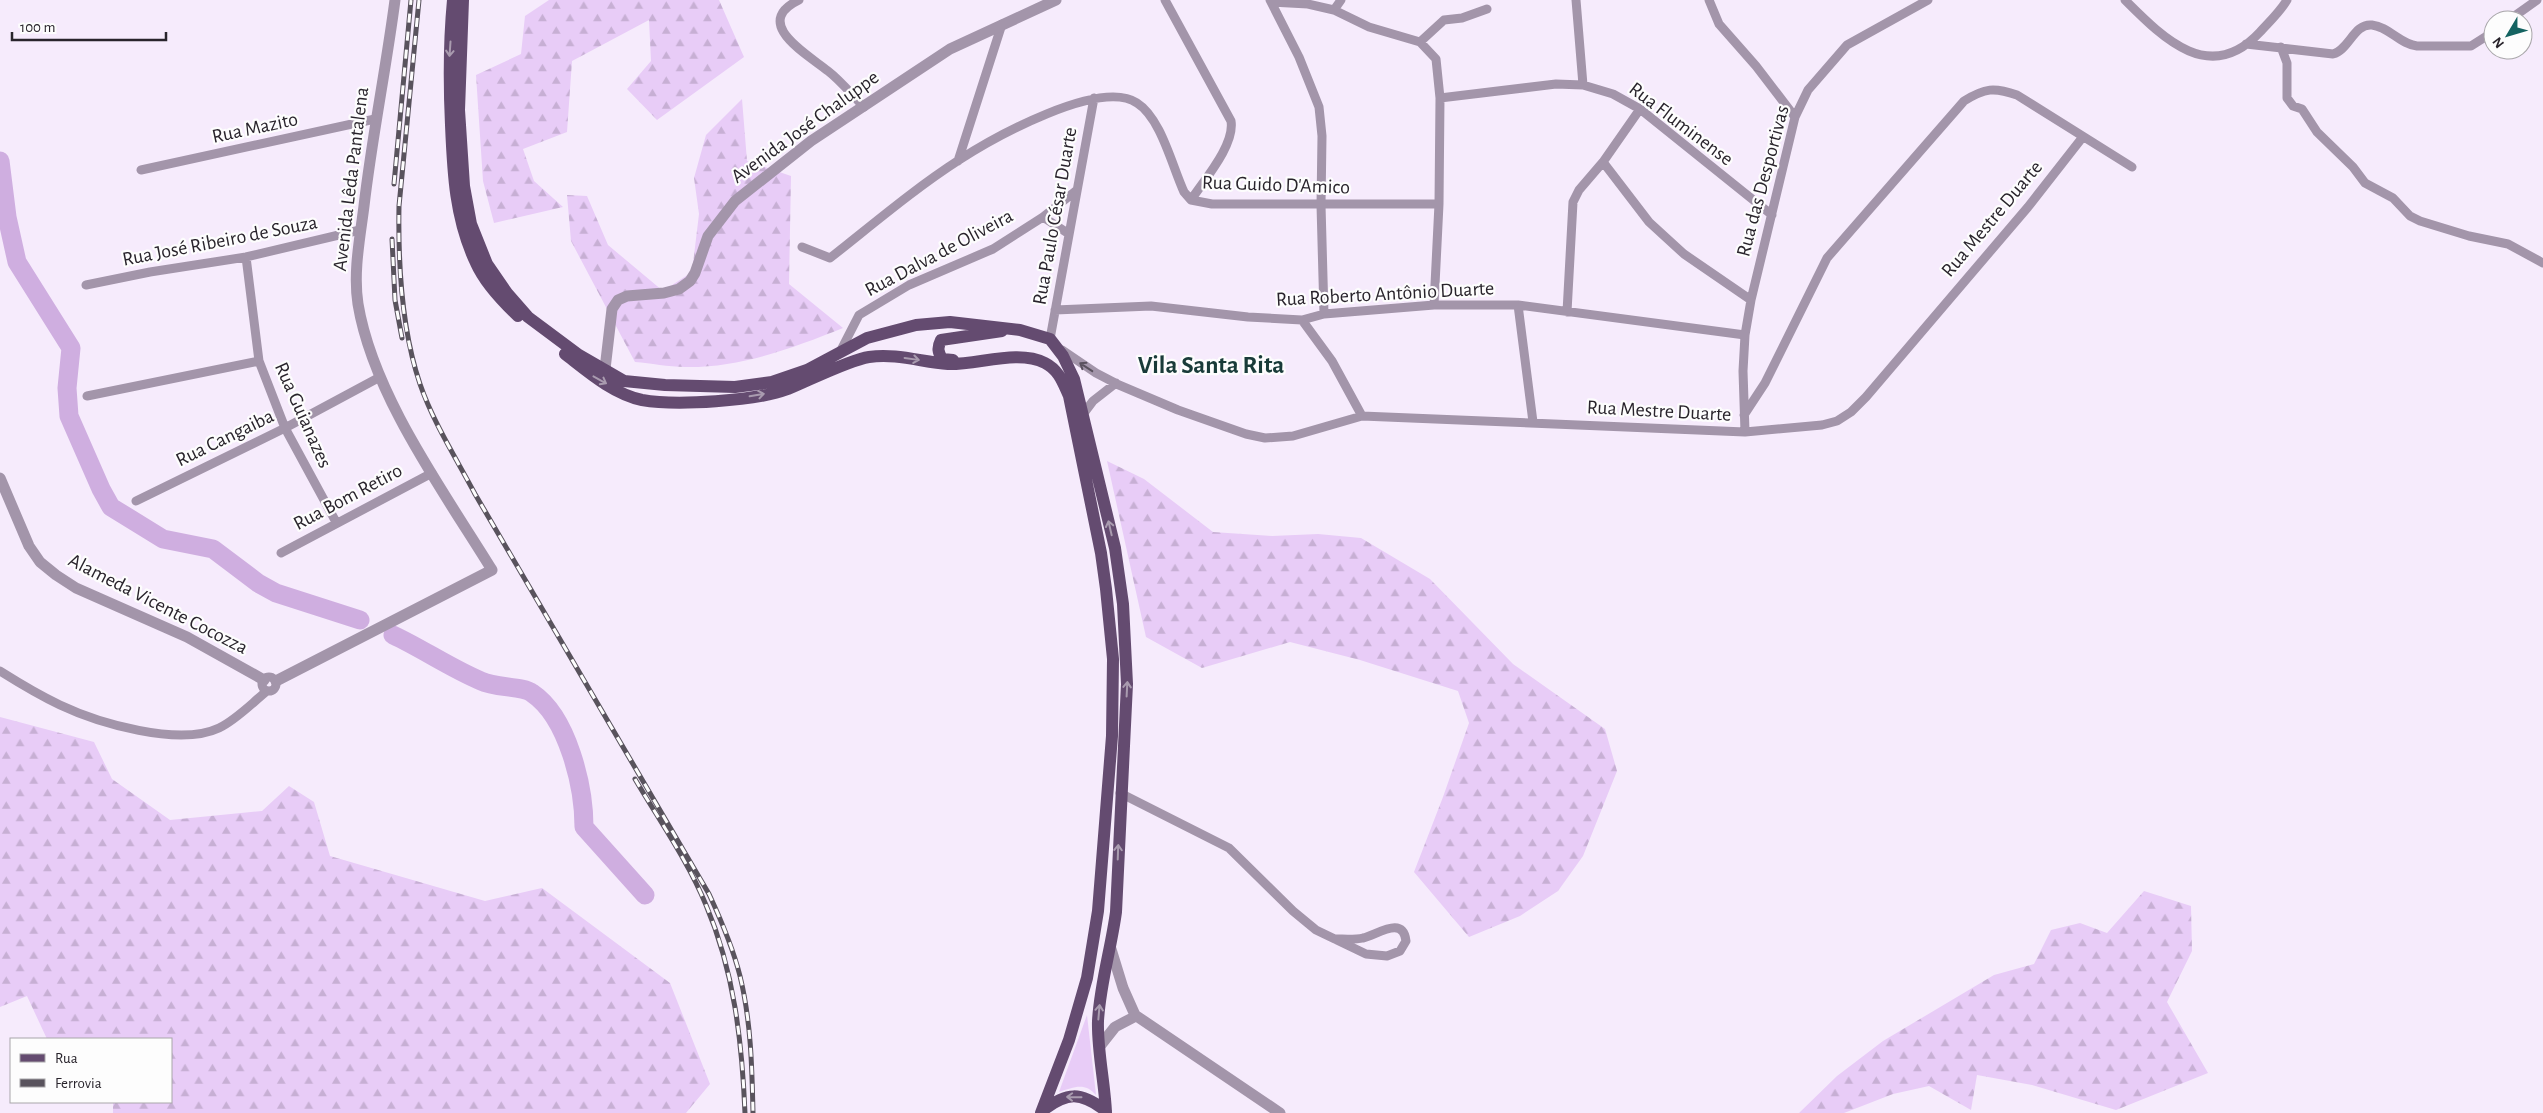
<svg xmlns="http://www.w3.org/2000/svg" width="2543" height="1113" font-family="'Alegreya Sans',sans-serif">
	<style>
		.green { fill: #e8ccf7 }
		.forest { fill: url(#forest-firs) }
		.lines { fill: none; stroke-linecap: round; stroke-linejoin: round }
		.river { stroke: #cfaee0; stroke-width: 19 }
		.minor { stroke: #a395aa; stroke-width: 9 }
		.tertiary { stroke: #a395aa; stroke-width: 11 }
		.primary { stroke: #644b70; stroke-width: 12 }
		.rail-casing { stroke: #59535d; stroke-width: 5 }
		.rail { stroke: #fdfdfd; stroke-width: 3; stroke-dasharray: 9; stroke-linecap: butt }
		.oneway { stroke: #a99baf }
		.oneway2 { stroke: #5a515e }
		.labels { text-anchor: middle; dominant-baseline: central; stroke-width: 4.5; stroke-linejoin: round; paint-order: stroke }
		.street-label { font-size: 20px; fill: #29242c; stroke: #fdfdfd }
		.district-label { font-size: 25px; font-weight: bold; fill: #193b39; stroke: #fdfdfd }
	</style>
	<defs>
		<pattern id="forest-firs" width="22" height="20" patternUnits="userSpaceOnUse" patternTransform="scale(1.25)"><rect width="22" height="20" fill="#e8ccf7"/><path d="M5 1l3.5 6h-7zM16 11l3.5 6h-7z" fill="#c7afd4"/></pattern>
	</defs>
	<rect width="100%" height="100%" fill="#f6ebfc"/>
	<path class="green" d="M1087,1015L1096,1095C1085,1082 1074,1087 1059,1092Z"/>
	<path class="forest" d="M549,0H719L744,57L657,120L627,89L651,61L649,20L572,61L567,132L523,149L534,181L563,207L494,223L483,181L476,75L521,54L525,16Z
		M742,99L747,161L791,176L789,284L843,328C793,348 740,368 685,367C668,367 651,363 635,362L571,241L567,195L587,196L608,245L663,291L692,272L699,214L694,178L706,135Z
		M1107,461L1144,479L1213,532L1272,536L1318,534L1361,538L1430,579L1513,664L1605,729L1617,771L1583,856L1558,891L1520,916L1469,937L1414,872L1443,797L1469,723L1458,691L1360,660L1290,642L1202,668L1146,637Z
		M0,717L94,742L112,779L170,820L262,811L289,786L314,802L330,856L485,901L542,888L670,983L710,1084L686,1113H113V1102H171V1039H47L27,996L0,1007Z
		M2144,891L2191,906L2192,951L2167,1002L2208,1073L2116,1110L2032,1085L1977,1075L1971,1110L1929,1086L1893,1094L1844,1113H1799L1837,1076L1883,1041L1994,975L2034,964L2051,930L2080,923L2107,933Z"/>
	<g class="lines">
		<path class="river" d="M0,161L7,217L17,262L71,348L67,388L69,416L101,489L111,507L163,539L213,549L258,583L276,593L360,620
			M393,635C423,649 450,668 481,681C495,688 523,686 532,693C568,717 584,787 584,827L645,895"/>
		<path class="minor" d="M799,0C751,23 807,54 828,71C841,81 852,95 864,107
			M1165,0L1231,121C1235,145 1204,180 1191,200
			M1270,0L1299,57L1319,107L1322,136L1321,205L1324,314
			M1576,0L1583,85
			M1709,0L1719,24L1756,66L1795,117
			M2125,0C2163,38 2210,86 2260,32C2269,22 2280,12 2287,0
			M1271,2L1308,4L1334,10L1369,27L1420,42L1436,59L1440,98L1439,204L1434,305
			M1334,10L1341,0
			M2509,20L2537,0
			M1420,42L1444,20L1462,18L1487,9
			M2246,44L2333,54C2349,50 2354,23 2372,25C2389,27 2400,44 2417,46H2471L2493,32
			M2281,47L2287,63V98L2293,106L2302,109L2317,132L2353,167L2365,183L2393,198L2410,216L2420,221L2469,236L2508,244L2543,263
			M1440,98L1556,84L1583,85L1613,94L1640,109L1772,215
			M958,161L1002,24
			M1603,162L1649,222L1684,254L1751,300
			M141,170L375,119
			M1043,217L1069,234
			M802,247L830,258C872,225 914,189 959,160C993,138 1100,78 1137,103C1161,118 1172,166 1184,192L1191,200L1212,204H1439
			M246,257L259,361L285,428L336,522
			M86,285L150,272L246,257L360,230
			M1518,305L1533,422
			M1055,310L1151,306L1248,317L1302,320L1324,314L1434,305H1518L1745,335
			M1567,312L1573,202L1579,190L1603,162L1640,109
			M1302,320L1332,361L1362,416
			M1050,339L1094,98
			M841,350L859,315L909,285L993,249L1043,217L1077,190
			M1062,350L1096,373L1119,385L1178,410L1246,434L1265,438L1293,436L1362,416L1745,432L1822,425L1837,421L1851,412L1866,397L2028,207L2082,138
			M87,396L259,361
			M1084,413L1093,401L1116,383
			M1744,415L1765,383L1827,258L1964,101C1985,88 1994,87 2017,95L2132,167
			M1745,432L1743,371L1745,335L1751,300L1795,117L1808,90L1847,45L1928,0
			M136,501L285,428L380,377
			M281,553L432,473
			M0,671C19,683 39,695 60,705C98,723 179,747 219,728C236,720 252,703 267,691
			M262 684a7 7 0 1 1 14 0a7 7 0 1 1-14 0Z
			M1120,793L1229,848L1293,911L1316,930L1366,954L1387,956L1400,951L1406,941C1403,915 1377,935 1363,938C1355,940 1344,939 1335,939"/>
		<path class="tertiary" d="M605,369L612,309L618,300L627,296L664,293L679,289L690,281L695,273L708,236L735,201L811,141L950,49L1056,0
			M0,478L29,546L40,562L56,575L76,588L187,637L264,680
			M276,681L492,570C444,492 373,395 358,304C353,272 360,238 364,206C372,137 386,69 395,0
			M1111,949L1123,988L1135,1015L1280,1113
			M1100,1046L1115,1027L1136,1016"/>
		<path class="primary" d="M453,0C449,42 449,83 451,125C453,173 455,219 476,263C485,283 502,301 518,316
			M463,0L459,110L464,186L471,224L487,264L507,293L528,317L579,355L624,381L665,385L735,387L772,382L807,370L867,338L916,325L950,322L1020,330L1050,339L1063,356L1074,379L1115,548L1123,604L1127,684L1116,912C1111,949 1100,984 1098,1021C1097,1050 1105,1084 1106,1113
			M565,354C587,371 613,394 642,400C676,406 756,401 788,389C810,380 849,360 869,357C896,353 922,362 948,364C978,365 1018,349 1045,363C1059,370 1063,383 1069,396L1101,553L1106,589L1113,659L1112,736L1098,911L1087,978L1069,1040L1041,1113
			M953,360L942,359C938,352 937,348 941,340L1002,331
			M1042,1111C1067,1092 1080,1091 1106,1111"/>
		<defs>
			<path id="rail" d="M419,0L399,206C398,264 401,328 420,384C433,422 456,458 475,494L709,894C721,920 733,948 740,976C751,1021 752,1067 753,1113
				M394,184L411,0
				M392,239L395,300L402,338
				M635,779C659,820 688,861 706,905C734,971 742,1041 745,1113"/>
		</defs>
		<use href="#rail" class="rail-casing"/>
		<use href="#rail" class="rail"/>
	</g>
	<defs><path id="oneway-shaft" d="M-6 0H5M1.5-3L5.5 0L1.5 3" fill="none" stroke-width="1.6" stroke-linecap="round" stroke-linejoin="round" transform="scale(1.25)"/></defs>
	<g class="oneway">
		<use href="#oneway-shaft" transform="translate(450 49) rotate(94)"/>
		<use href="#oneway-shaft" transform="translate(912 359) rotate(8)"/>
		<use href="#oneway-shaft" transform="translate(600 380) rotate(29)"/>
		<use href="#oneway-shaft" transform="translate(757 395) rotate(-10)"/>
		<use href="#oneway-shaft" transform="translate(1110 528) rotate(-103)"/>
		<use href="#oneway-shaft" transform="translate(1127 689) rotate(-87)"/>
		<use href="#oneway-shaft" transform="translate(1118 852) rotate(-88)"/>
		<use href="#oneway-shaft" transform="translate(1099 1012) rotate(-85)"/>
		<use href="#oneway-shaft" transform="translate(1074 1097) rotate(-179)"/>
	</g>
	<use class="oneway2" href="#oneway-shaft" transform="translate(1086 367) rotate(-147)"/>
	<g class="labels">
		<g class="street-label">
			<text transform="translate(1681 124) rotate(37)">Rua Fluminense</text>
			<text transform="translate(805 127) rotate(-36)">Avenida José Chaluppe</text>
			<text transform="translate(255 128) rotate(-12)">Rua Mazito</text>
			<text transform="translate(351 179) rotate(-83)">Avenida Lêda Pantalena</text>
			<text transform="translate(1763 181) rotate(-75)">Rua das Desportivas</text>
			<text transform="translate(1276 185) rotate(2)">Rua Guido D'Amico</text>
			<text transform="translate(1055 216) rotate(-80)">Rua Paulo César Duarte</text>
			<text transform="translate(1992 219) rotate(-50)">Rua Mestre Duarte</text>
			<text transform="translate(220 241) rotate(-11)">Rua José Ribeiro de Souza</text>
			<text transform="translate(939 253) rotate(-28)">Rua Dalva de Oliveira</text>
			<text transform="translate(1385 294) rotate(-3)">Rua Roberto Antônio Duarte</text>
			<text transform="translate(1659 411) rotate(3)">Rua Mestre Duarte</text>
			<text transform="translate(303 415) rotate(66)">Rua Guianazes</text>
			<text transform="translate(225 438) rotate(-26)">Rua Cangaiba</text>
			<text transform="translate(348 497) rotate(-28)">Rua Bom Retiro</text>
			<text transform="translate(158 604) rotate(27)">Alameda Vicente Cocozza</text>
		</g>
		<g class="district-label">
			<text x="1211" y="365">Vila Santa Rita</text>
		</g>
	</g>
	<rect x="10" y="1038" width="162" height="65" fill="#fdfdfd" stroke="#a8a6a9"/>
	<rect x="20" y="1054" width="25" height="8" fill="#644b70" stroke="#a8a6a9"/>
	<text x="55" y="1063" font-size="15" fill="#29242c">Rua</text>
	<rect x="20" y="1079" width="25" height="8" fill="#59535d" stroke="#a8a6a9"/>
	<text x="55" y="1088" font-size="15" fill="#29242c">Ferrovia</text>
	<g transform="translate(2508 35) rotate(232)"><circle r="24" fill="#fdfdfd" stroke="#a8a6a9"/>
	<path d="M0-4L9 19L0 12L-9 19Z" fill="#146361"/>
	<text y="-8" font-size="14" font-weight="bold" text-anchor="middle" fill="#29242c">N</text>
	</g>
	<path d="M12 32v8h154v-8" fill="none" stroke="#29242c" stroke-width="2.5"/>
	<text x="20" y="32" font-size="15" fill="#29242c" stroke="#fdfdfd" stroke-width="4" paint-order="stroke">100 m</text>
</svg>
